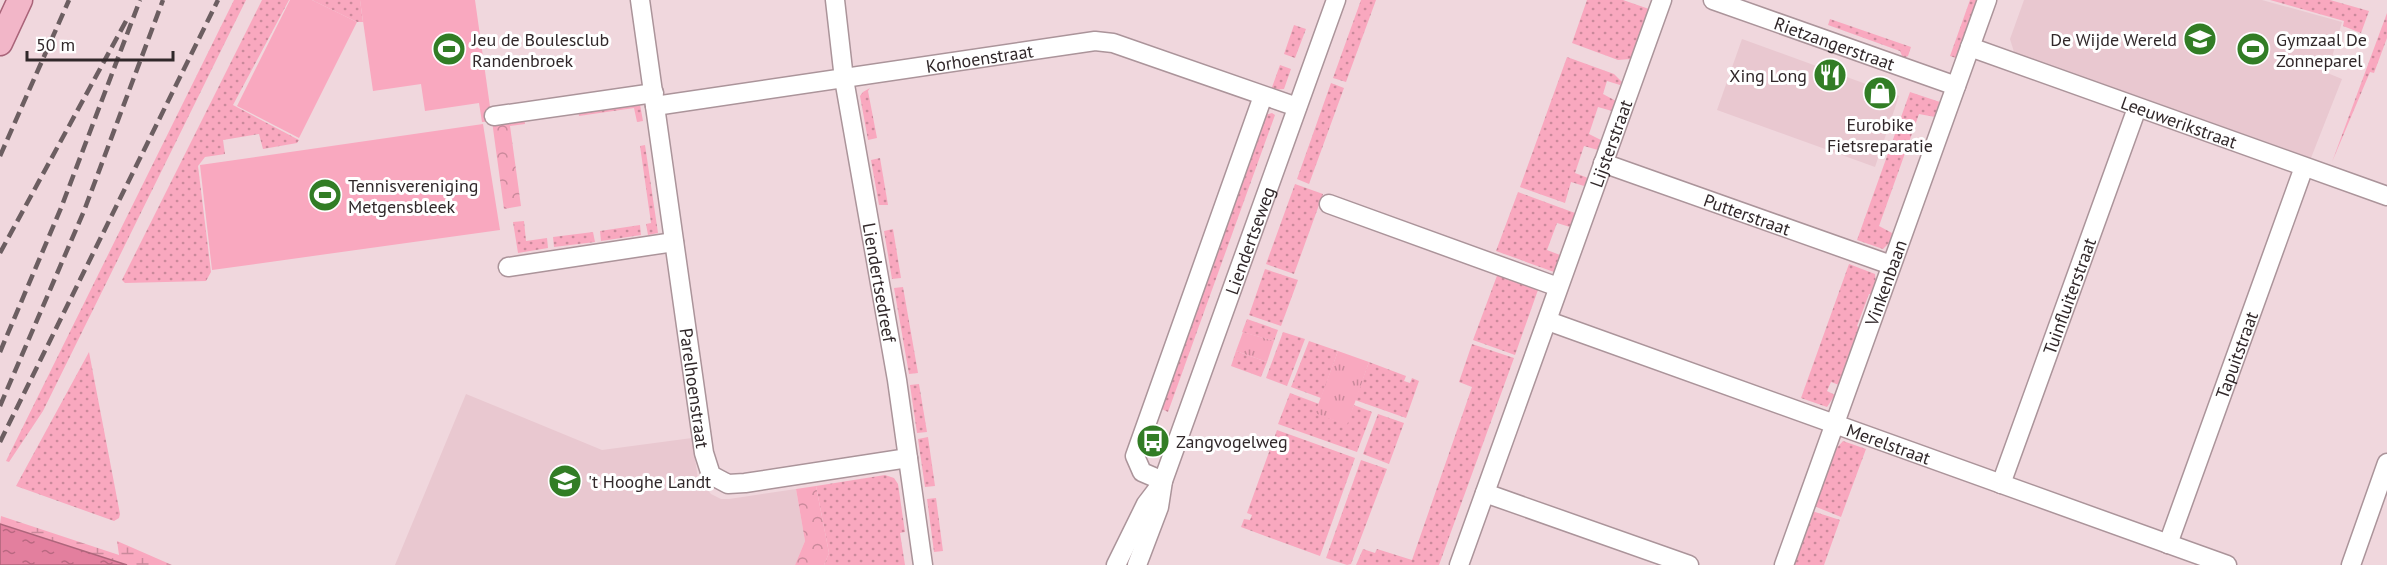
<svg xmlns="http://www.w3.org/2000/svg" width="2387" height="565" font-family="'PT Sans',sans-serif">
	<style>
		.built { fill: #e9c8d0 }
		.grass { fill: url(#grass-dots) }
		.forest { fill: url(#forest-crowns) }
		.wetland { fill: url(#wetland-marsh) }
		.park { fill: url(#park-tufts) }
		.pitch { fill: #f9a8bf }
		.water { fill: url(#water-ripples); stroke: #ae657b; stroke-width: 1.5 }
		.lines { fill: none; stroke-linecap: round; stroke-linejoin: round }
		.minor-casing { stroke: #ab949a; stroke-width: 21 }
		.major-casing { stroke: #a96479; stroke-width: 27 }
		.minor { stroke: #fff; stroke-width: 18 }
		.major { stroke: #f2b6c8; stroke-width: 24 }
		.rail { stroke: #6c5e61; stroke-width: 4.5; stroke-dasharray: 12 6; stroke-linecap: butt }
		.labels { text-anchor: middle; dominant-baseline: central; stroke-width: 6; stroke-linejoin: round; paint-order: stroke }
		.poi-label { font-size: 18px; fill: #31282a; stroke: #fff; text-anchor: start }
		.street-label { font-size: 18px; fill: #31282a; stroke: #fff }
	</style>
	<defs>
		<pattern id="grass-dots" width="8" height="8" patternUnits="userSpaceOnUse" patternTransform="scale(1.5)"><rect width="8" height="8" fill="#f9a8bf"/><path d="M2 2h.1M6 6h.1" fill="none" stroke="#ca899b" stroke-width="1.8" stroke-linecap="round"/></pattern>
		<pattern id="forest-crowns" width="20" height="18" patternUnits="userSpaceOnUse" patternTransform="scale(1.5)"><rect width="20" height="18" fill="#f9a8bf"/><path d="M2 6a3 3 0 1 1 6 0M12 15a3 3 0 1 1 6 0" fill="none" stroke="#ca899b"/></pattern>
		<pattern id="wetland-marsh" width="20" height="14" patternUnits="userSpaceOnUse" patternTransform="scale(1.5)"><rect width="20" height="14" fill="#f9a8bf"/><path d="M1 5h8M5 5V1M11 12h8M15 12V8" fill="none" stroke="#ca899b"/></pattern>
		<pattern id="park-tufts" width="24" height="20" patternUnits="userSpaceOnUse" patternTransform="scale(1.5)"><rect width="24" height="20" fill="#f9a8bf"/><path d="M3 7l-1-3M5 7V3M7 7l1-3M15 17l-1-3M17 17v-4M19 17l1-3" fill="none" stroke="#ca899b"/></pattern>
		<pattern id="water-ripples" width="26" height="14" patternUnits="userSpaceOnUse" patternTransform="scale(1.5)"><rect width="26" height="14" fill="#e37f9e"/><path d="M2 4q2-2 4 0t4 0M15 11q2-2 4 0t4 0" fill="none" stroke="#b96881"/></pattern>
	</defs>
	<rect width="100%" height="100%" fill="#f0d7dd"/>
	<path class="built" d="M2024,0H2262L2342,22L2329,68H2327L2325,72L2342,79L2311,158L2014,52L2010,39Z
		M1742,39L1899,96L1875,167L1717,110Z
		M466,394L602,450L692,438L698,479L711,494L721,499H729L796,489L805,541L795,565H395Z"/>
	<path class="grass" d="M234,0H246L43,411L9,462L6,461Z
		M262,0H289L233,105L299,140L297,143L263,149L259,134L223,140L225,154L205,157L198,166L211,272L206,281L125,283L122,280Z
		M312,0H360L363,22H357Z
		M1361,0H1376L1346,82L1333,78Z
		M1587,0H1623L1649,9L1631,59L1618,60L1572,43Z
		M1970,0H1977L1956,58L1950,56Z
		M2270,0H2330L2369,11L2361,33L2343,26L2344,21Z
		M2387,13V38L2374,73L2370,72L2332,162Z
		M1830,19L1911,47L1908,56L1903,58L1900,51L1828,25Z
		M1294,25L1306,29L1295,58L1284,54Z
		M1567,57L1614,74L1622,82L1620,85L1607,81L1603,94L1616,101L1612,111L1598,107L1589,134L1601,140L1598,150L1584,146L1575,173L1588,178L1584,186L1571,182L1565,203L1520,187Z
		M1280,65L1291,69L1284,89L1271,90Z
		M1331,83L1344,88L1309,184L1297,179Z
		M870,88L868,91L877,138L868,140L860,96L863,92Z
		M1910,92L1940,102L1935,117L1919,114L1879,226L1892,233L1891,241L1883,249L1857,240Z
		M639,99L643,121L637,122L634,108L579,116L578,108Z
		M1272,113L1275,115L1168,412L1160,408L1265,115Z
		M645,145L658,233L648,235L646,224L651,223L640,146Z
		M880,158L888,205H879L871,160Z
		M1295,184L1323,194L1294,274L1266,264Z
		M1518,192L1575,213L1570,227L1557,223L1547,250L1560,255L1554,272L1496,251Z
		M524,221L526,241L547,238L548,248L518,253L513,222Z
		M640,225L641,235L601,241L600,231Z
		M893,229L901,278L892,279L884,231Z
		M593,232L595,242L554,247L553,237Z
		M1849,264L1875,274L1876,283L1872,294H1869L1857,326L1860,328L1839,385L1831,382L1827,391L1835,395L1827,407L1801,398Z
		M1265,269L1298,280L1281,326L1249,315Z
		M1498,273L1539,287L1515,355L1473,340Z
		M903,287L918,373L909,374L894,288Z
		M1247,319L1278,330L1274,341L1242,332Z
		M1283,332L1305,339L1287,386L1266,378Z
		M1309,341L1338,351L1321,398L1291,387Z
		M1472,344L1514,358L1439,565H1356L1363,549L1375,553L1377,549L1412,560L1472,387L1459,382Z
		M1236,351L1267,362L1261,377L1231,366Z
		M89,352L120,514L119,518L114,521L16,486Z
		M1369,362L1406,376L1404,381L1410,383L1412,378L1419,381L1406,418L1355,400Z
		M919,384L927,432L917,433L910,385Z
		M1290,393L1319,404L1316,413L1346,424L1354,405L1372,412L1357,452L1278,424Z
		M1378,414L1404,423L1389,464L1363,454Z
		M1277,430L1355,458L1320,556L1241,527L1244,519L1250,520L1252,515L1247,513Z
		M928,437L935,486L925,487L918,439Z
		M1843,441L1866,449L1841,517L1814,506L1835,450Z
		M1361,460L1387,469L1351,564L1347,565L1326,558Z
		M885,475L894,478L898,484L905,532L900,533L905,565H824L829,553L816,486Z
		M936,498L943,551L934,552L927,499Z
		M1812,511L1840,520L1824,565H1793Z"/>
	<path class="forest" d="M524,116L525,124L510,126L521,206L504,209L492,121Z
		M816,486L829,553L824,565H795L805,541L796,489Z"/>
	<path class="wetland" d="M1,516L119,555L117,541L172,565H127L0,524Z"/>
	<path class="park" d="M1243,332L1274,341L1267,362L1236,351Z
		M1338,351L1369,362L1347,425L1315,413Z"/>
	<path class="pitch" d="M290,0H312L357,22L299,138L237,106Z
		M360,0H475L492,121L482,122L479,103L425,111L421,84L373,91Z
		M483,124L500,230L212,270L200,165Z"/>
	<path class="water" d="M0,524L127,565H0Z"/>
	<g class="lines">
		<defs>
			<g id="minor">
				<path id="s1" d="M640,0L704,453L711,475L728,484L745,483L908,458"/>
				<path id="s2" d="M835,0L844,79L897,380L923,565"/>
				<path id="s3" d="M1713,0L1956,86"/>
				<path id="s4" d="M1970,47L2387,196"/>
				<path id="s5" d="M655,106L1095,41L1113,43L1297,107"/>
				<path d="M494,116L654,93"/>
				<path id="s6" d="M1603,163L1891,265"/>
				<path d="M1329,204L1558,287"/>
				<path d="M508,267L674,242"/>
				<path id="s7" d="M1548,321L2227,565"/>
				<path d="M1163,481L1142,472L1135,456L1263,96"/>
				<path id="s8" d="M2001,484L2137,108"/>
				<path d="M1485,493L1689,565"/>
				<path id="s9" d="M2168,544L2304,167"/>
				<path d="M1116,565L1146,504L1162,483"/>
				<path id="s10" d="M1137,565L1159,507L1163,481L1336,0"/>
				<path id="s11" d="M1459,565L1662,0"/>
				<path id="s12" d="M1784,565L1987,0"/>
				<path d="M2351,565L2387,463"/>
			</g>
			<path id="major" d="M0,43L20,0"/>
		</defs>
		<use href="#minor" class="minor-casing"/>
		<use href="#major" class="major-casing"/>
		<use href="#minor" class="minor"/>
		<use href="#major" class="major"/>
		<path class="rail" d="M0,156L69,0
			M0,253L126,21
			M0,352L61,208L140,0
			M0,406L84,211L163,0
			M0,442L218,0"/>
	</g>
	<defs>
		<symbol id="school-disc" viewBox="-11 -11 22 22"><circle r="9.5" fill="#327d25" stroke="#fff"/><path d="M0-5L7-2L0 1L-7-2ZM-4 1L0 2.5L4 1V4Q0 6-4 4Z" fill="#fff"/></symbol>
		<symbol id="stadium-disc" viewBox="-11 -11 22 22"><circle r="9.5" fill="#327d25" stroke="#fff"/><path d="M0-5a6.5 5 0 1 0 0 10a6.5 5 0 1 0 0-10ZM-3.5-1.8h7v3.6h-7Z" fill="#fff"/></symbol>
		<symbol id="restaurant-disc" viewBox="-11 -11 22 22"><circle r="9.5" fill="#327d25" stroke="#fff"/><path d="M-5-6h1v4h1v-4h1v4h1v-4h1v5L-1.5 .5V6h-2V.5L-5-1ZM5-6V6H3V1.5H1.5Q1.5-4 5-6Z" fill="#fff"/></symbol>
		<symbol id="shop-disc" viewBox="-11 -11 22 22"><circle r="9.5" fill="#327d25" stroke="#fff"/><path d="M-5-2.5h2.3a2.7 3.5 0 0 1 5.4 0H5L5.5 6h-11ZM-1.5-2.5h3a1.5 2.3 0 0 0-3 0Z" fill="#fff"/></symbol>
		<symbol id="bus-disc" viewBox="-11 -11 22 22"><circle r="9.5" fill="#327d25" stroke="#fff"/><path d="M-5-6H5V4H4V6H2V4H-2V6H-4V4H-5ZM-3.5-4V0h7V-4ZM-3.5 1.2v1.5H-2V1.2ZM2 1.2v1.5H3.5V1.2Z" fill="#fff"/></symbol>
	</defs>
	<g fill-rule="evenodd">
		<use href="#school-disc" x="2181" y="20" width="38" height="38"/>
		<use href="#stadium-disc" x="430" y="30" width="38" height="38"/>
		<use href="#stadium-disc" x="2234" y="30" width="38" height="38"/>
		<use href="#restaurant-disc" x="1811" y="56" width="38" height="38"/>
		<use href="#shop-disc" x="1861" y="74" width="38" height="38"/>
		<use href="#stadium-disc" x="306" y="176" width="38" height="38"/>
		<use href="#bus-disc" x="1134" y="422" width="38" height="38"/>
		<use href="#school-disc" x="546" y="462" width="38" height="38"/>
	</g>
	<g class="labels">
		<g class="poi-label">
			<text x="472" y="39">Jeu de Boulesclub<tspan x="472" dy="21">Randenbroek</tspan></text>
			<text x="2177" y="39" text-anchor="end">De Wijde Wereld</text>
			<text x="2276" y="39">Gymzaal De<tspan x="2276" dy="21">Zonneparel</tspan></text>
			<text x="1807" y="75" text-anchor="end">Xing Long</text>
			<text x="1880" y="124" text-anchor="middle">Eurobike<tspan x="1880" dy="21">Fietsreparatie</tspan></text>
			<text x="348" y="185">Tennisvereniging<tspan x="348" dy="21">Metgensbleek</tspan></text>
			<text x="1176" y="441">Zangvogelweg</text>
			<text x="588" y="481">'t Hooghe Landt</text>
		</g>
		<g class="street-label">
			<text stroke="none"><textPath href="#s3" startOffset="129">Rietzangerstraat</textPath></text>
			<text stroke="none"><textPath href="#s5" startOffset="328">Korhoenstraat</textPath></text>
			<text stroke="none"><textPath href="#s4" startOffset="222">Leeuwerikstraat</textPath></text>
			<text stroke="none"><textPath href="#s11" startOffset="448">Lijsterstraat</textPath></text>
			<text stroke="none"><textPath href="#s6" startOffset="153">Putterstraat</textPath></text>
			<text stroke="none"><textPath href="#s10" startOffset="344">Liendertseweg</textPath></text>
			<text stroke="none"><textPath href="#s2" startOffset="286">Liendertsedreef</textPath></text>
			<text stroke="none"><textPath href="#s12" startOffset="300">Vinkenbaan</textPath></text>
			<text stroke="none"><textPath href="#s8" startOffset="200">Tuinfluiterstraat</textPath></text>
			<text stroke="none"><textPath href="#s9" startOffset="201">Tapuitstraat</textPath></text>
			<text stroke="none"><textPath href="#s1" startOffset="392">Parelhoenstraat</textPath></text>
			<text stroke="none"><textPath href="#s7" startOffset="362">Merelstraat</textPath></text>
		</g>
	</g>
	<path d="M27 51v9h146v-9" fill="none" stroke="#31282a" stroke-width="3"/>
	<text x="36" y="51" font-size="18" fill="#31282a" stroke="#ffffff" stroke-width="4.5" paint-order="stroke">50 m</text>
</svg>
